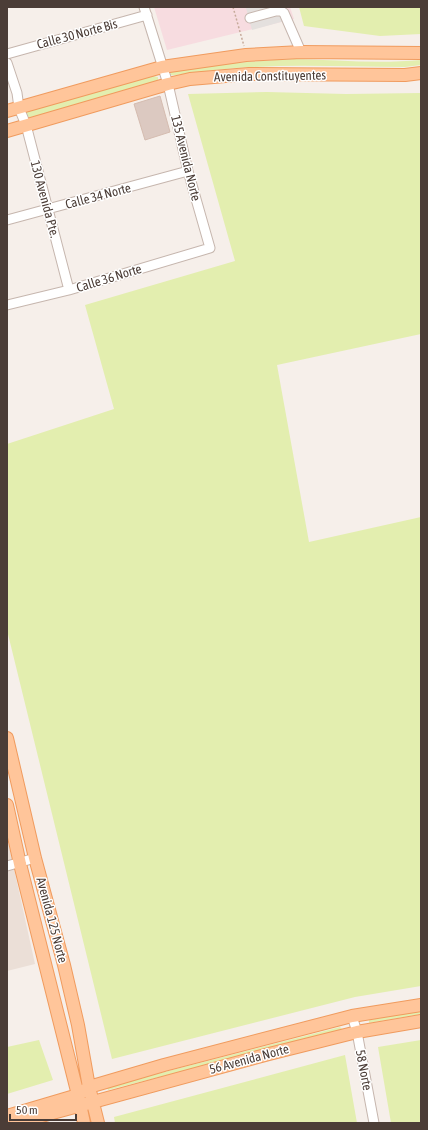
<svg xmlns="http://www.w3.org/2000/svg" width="428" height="1130" font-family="'Asap Condensed',sans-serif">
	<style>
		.residential { fill: #ebdfd7 }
		.medical { fill: #f7dce0 }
		.green { fill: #e3eeaf }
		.parking { fill: #e4e0de }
		.building { fill: #dcc9c1; stroke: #d5bcb0 }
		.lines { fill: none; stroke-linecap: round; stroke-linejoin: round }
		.minor-casing { stroke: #c6b6ae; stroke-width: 11 }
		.major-casing { stroke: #f09b5e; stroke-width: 14 }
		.path { stroke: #c6aa9a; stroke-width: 1.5; stroke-dasharray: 2 2; stroke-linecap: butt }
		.minor { stroke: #fff; stroke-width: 9 }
		.major { stroke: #ffc59a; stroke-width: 12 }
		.labels { text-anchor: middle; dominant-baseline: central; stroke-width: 3; stroke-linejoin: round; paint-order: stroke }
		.street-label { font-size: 13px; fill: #4b3d37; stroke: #fff }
	</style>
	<rect width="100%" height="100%" fill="#f6efea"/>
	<path class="residential" d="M7,837L35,964L7,971Z"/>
	<path class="medical" d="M154,7H290L294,19L167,50Z"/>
	<path class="green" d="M299,7H421V34L380,36L304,26Z
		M294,59C336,60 379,64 421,60V65L405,67C341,67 278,63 215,70C207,71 175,76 170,75L171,72C211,64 253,61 294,59Z
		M153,76L158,77V80L155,83L30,118L26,115L27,111Z
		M267,92L346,94L421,93V334L277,365L309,542L421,517V986L355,997L112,1059L7,630V444L114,409L85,305L235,261L188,94Z
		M421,1011V1014L369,1023V1020Z
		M340,1027L342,1029L341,1031L108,1090L107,1087L114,1085Z
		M39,1040L53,1080L7,1094V1047Z
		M421,1040V1123H391L378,1047Z
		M345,1055L357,1123H115L114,1117Z"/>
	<path class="parking" d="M250,7H284L288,20L252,30L246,8Z"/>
	<path class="building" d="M160,96L170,132L145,140L134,104Z"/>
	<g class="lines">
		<defs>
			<path id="minor" d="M250,18L276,11H281L284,13L301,52
				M7,54L147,15
				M7,63L17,93L19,108L26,125L69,290
				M7,220L188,171
				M7,305L69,290L210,248L188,171L168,84L144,7
				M7,866L35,858
				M352,1016L357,1032L374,1123"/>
			<path id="major" d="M7,111L162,67L246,55L301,52L421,53
				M7,131L168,84L190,79L249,74L405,75L421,73
				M7,738L35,858L64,965L78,1025L89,1087L98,1123
				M7,805L20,864L78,1095L84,1123
				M7,1116L78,1095L89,1087L164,1065L352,1016L421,1005
				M16,1123L269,1054L357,1032L421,1021"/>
		</defs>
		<use href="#minor" class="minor-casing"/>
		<use href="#major" class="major-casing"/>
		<path class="path" d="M233,7L244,46"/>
		<use href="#minor" class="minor"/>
		<use href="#major" class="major"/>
	</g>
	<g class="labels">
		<g class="street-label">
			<text transform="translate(77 34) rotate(-15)">Calle 30 Norte Bis</text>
			<text transform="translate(270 76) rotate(-1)">Avenida Constituyentes</text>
			<text transform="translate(186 158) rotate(76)">135 Avenida Norte</text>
			<text transform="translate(98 196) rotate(-15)">Calle 34 Norte</text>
			<text transform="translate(45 199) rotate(75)">130 Avenida Pte.</text>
			<text transform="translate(109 278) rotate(-17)">Calle 36 Norte</text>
			<text transform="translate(52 920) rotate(75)">Avenida 125 Norte</text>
			<text transform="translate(249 1059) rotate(-15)">56 Avenida Norte</text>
			<text transform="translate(364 1070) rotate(79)">58 Norte</text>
		</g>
	</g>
	<rect width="428" height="1130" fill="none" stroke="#4b3d37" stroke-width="16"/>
	<path d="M10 1114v6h66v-6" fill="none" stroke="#4b3d37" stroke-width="2"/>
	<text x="16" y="1114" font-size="12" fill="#4b3d37" stroke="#ffffff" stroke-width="3" paint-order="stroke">50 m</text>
</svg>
